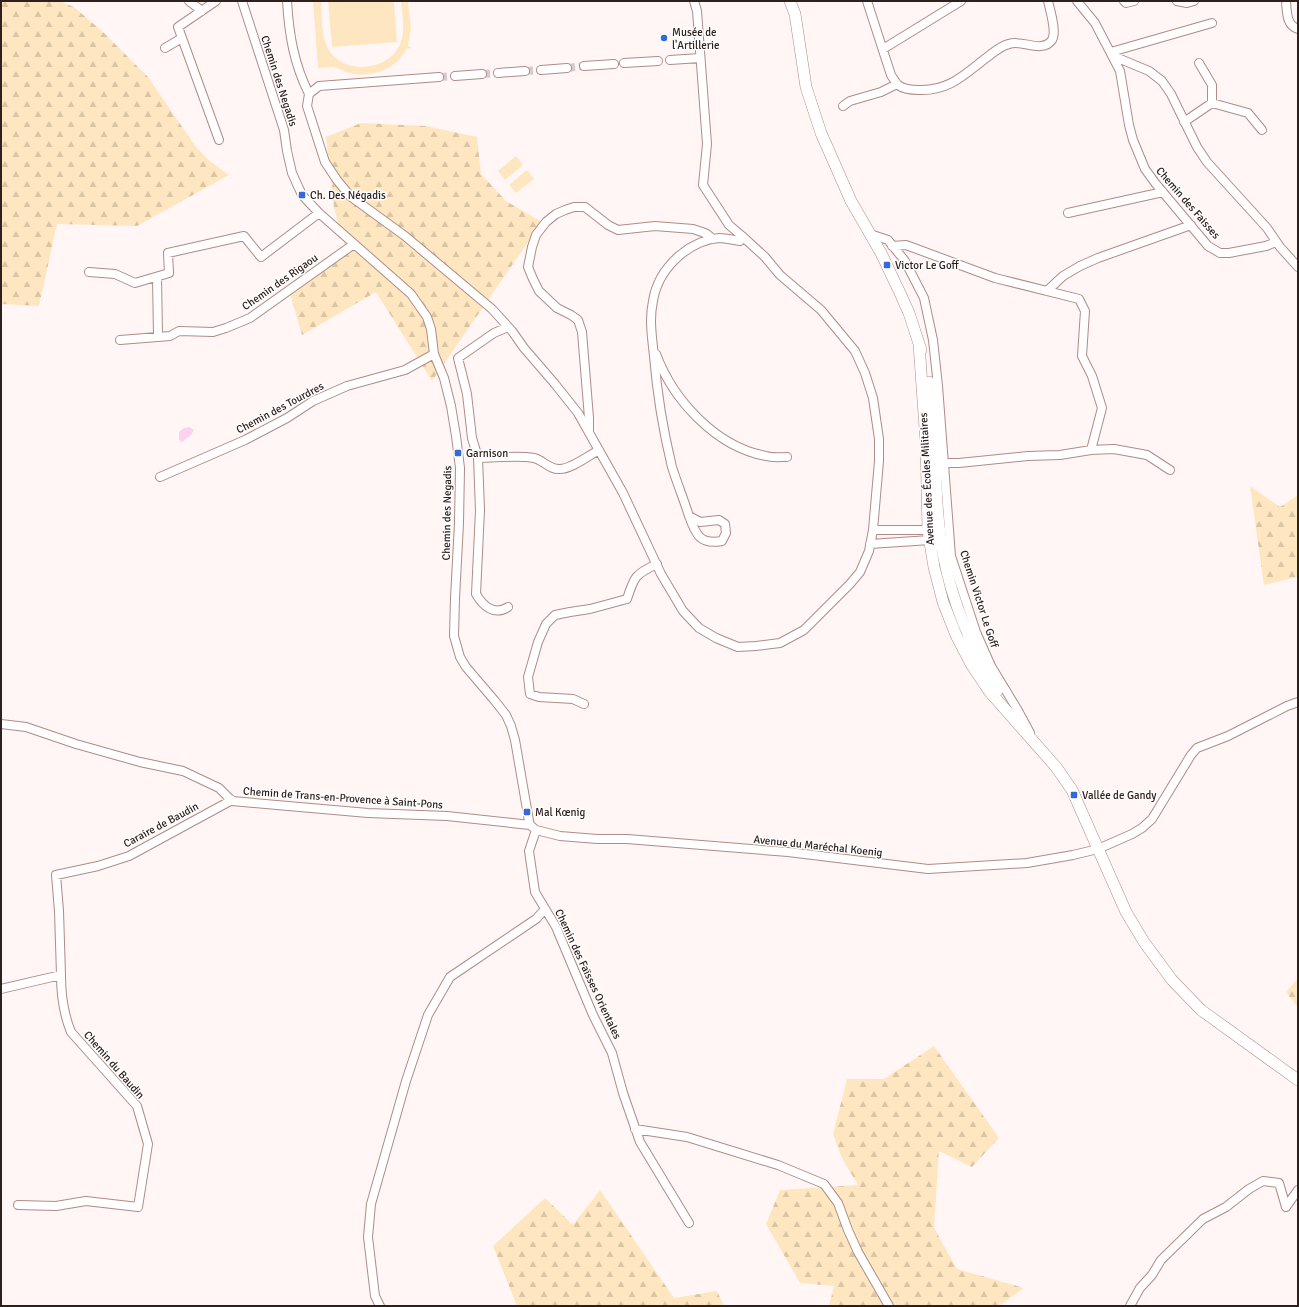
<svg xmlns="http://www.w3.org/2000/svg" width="1299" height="1307" font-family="Signika,sans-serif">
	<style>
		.grass { fill: #fee6c0 }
		.forest { fill: url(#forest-firs) }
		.water { fill: #fed1ef }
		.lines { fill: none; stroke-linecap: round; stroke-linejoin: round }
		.street-tunnel { stroke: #d5cbca; stroke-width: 8; stroke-dasharray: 8 4; stroke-linecap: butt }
		.street-casing { stroke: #b18b85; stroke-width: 10 }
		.secondary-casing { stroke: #b18b85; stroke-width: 12 }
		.street { stroke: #fff; stroke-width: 8 }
		.secondary { stroke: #fff; stroke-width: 11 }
		.poi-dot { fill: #3369d8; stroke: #fff; stroke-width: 1.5 }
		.labels { text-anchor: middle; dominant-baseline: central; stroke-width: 3; stroke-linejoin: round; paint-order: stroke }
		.poi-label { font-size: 11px; fill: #2e201d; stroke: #fff; text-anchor: start }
		.street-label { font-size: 11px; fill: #2e201d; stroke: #fff }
	</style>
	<defs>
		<pattern id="forest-firs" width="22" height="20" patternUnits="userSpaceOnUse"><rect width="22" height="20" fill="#fee6c0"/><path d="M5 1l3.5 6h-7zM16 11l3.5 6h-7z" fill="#dac5a5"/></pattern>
	</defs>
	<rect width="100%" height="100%" fill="#fff6f5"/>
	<path class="grass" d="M313,1H321C322,15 321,31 326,44C337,75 388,74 400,44C406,31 402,15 401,1H408L411,29L408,46L411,47V49L407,48C397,68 376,77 354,74C348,73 343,70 337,68C331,66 324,68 318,68Z
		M328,1H394L397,42L332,47Z
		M516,156L523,165L505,180L498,171Z
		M527,170L534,179L516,193L509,185Z"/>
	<path class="forest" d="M1,1H59L74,7L103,32L148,77L196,147L211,162L229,175L137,226L57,224L39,306L1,304Z
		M361,123L426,126L477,137L481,174L506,201L542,222L432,381L376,292L302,335L288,287L345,247L334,208L326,137Z
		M1250,486L1280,507L1298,495V577L1264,585Z
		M1298,978V1008L1286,992Z
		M934,1046L999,1138L972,1167L939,1151L934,1228L957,1269L1024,1288L999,1306H829L834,1286L800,1283L766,1224L780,1190L858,1185L842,1158L833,1134L847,1079H884Z
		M600,1190L674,1298L717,1291L724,1306H517L493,1246L545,1198L573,1225Z"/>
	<path class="water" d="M189,427L194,430L191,435L182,442L179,440V432L184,428Z"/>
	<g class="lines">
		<path class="street-tunnel" d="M567,68L584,66
			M525,71L541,70
			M482,74L498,73
			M439,77L455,76"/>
		<defs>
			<path id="street" d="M189,1L202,11
				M242,1L284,130L287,151L292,173L302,195L319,213L411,294L427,317L431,329L434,354L444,378L451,406L456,436L460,468L459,523L455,598L454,636L460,657L466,667L495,701L506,715L511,726L515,740L529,821L530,825L536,830L560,836L597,839H627L788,852L928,869L1027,863L1073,855L1098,849L1132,834L1142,828L1152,819L1191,755L1197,748L1228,736L1287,706L1298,702
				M287,1C289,35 294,64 309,94
				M867,1L891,75C893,78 896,83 898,85C903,89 913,90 919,90C949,91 964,75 986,58C993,53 1000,46 1009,44C1022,39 1042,54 1052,40C1057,32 1050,10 1048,1
				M1077,1L1095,23L1120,71L1129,125L1133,140L1145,169L1156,184L1208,246L1220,253H1229L1266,246L1276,242
				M1124,1L1126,3L1134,1
				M1177,1L1187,3L1194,1
				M1286,1C1287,12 1286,25 1298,29
				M182,38L219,140
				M165,48L182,38L178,27L216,1
				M883,49L961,1
				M1111,52L1212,23
				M1113,56L1149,71L1162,81L1171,94L1197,147L1207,162L1267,228L1280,247L1298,267
				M670,60L700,58
				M624,63L658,61
				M584,66L614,64
				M541,70L567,68
				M498,73L525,71
				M455,76L482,74
				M439,77L319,86L309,94L307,106L325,162L337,180L350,196L405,236L492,309L512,331L524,348L555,384L578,413L623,493L661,574L683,611L699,628L716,638L738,647L756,646L780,643L804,630L850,584L860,572L869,551L873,530L879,461V439L873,398L865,373L855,351L821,310L780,275L765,257L742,236
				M1212,103L1248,113L1262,130
				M843,106L850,101L881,92L897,84
				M1184,122L1212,103V85L1199,63
				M1068,213L1163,192
				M870,234L888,240L905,261L924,298L933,340L938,386L951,556L976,632L991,666L1017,709L1030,733
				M892,246L906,245L995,278L1079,299L1085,311L1082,356L1092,376L1102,408L1091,450
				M89,272L115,274L135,283L169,273L168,253L244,236L261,257L319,213
				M157,277L158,336
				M1047,291L1063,276L1080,266L1098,258L1191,225
				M120,340L170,336L179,331L213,332L226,328L250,318L354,244
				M656,354C673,400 716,447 766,456C773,458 780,457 787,457
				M589,431V418L582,332L578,320L571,315L557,308L539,291L533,279L528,267L532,247L536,235L546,222L556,214L565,210L574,207H585L608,225L618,230L655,226L693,229L702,232L707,234L713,239
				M478,458L472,438L467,394L458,358L494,333L508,327
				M944,463H959L1028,456L1060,455L1091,450L1114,449L1147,455L1170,470
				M160,477L245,440L287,418L313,401L347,386L405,370L434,354
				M689,516L700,522L719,520L725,524L726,533L722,541C700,545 696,535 689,516C684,500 677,483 672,467C663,430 657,393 654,356C652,337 649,319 653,301C656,282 666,267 680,255C691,246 705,239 719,238C725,238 733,240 740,241L742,236L729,225L703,185L707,144L697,11L694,1
				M873,530H928L933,532
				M870,544L930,540L935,538
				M508,607C494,616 483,606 476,594L480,510L478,458C495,458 518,455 534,458C543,460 550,470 560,469C571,469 588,456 599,450
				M584,704L573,699L539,697L530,694L528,677L538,642L546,624L555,615L570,612L590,609L627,599C634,577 635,574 657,564
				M1,724L26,727L76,744L140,762L183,771L219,788L232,801L368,813L447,816L530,825
				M536,830L529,851L535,892L556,927L593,1015L612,1053L623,1093L640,1142L689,1223
				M61,975L59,911L56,875L98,866L129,856L232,800
				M1,989L61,975C61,993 64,1015 71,1032L137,1106L148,1144L138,1207L86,1201L56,1206L18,1205
				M635,1129L687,1137L778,1165L824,1184L838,1203L848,1230L858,1252L889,1306
				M380,1306L375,1296L368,1237L371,1204L406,1081L428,1015L450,977L536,919L545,909
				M1130,1306L1140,1288L1152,1275L1161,1260L1203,1219L1226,1207L1249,1189L1263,1181L1279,1183L1286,1207L1298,1190"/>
			<path id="secondary" d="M790,1L795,14L806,87L821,133L851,201L881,253L900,293L909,313L921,350
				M919,344L926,442L928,530L934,567L943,602L956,635L971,664L989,691L1056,767L1072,790L1126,912L1144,942L1172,980L1201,1010L1298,1080
				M929,382C938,440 932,500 944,558C953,605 973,650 997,691"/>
		</defs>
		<use href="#street" class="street-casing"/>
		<use href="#secondary" class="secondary-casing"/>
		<use href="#street" class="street"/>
		<use href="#secondary" class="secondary"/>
	</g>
	<g class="poi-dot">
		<circle cx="664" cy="38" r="4"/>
		<rect x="298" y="191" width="8" height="8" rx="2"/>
		<rect x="883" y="261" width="8" height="8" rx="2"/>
		<rect x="454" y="449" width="8" height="8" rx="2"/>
		<rect x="1070" y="791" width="8" height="8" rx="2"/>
		<rect x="523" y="808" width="8" height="8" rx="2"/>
	</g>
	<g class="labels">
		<g class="poi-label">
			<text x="672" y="32">Musée de<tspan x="672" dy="13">l'Artillerie</tspan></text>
			<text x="310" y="195">Ch. Des Négadis</text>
			<text x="895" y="265">Victor Le Goff</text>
			<text x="466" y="453">Garnison</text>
			<text x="1082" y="795">Vallée de Gandy</text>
			<text x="535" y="812">Mal Kœnig</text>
		</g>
		<g class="street-label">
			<text transform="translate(279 81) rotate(72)">Chemin des Negadis</text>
			<text transform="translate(1188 203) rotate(49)">Chemin des Faisses</text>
			<text transform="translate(280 282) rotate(-35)">Chemin des Rigaou</text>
			<text transform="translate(280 408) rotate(-28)">Chemin des Tourdres</text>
			<text transform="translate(927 479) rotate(-93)">Avenue des Écoles Militaires</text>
			<text transform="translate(447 513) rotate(-89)">Chemin des Negadis</text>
			<text transform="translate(979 599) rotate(72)">Chemin Victor Le Goff</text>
			<text transform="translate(343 798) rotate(4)">Chemin de Trans-en-Provence à Saint-Pons</text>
			<text transform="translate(161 825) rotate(-28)">Caraire de Baudin</text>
			<text transform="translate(818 846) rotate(6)">Avenue du Maréchal Koenig</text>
			<text transform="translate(588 974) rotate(65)">Chemin des Faïsses Orientales</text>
			<text transform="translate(114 1065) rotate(49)">Chemin du Baudin</text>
		</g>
	</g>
	<rect width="1299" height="1307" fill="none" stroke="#2e201d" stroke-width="4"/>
</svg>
